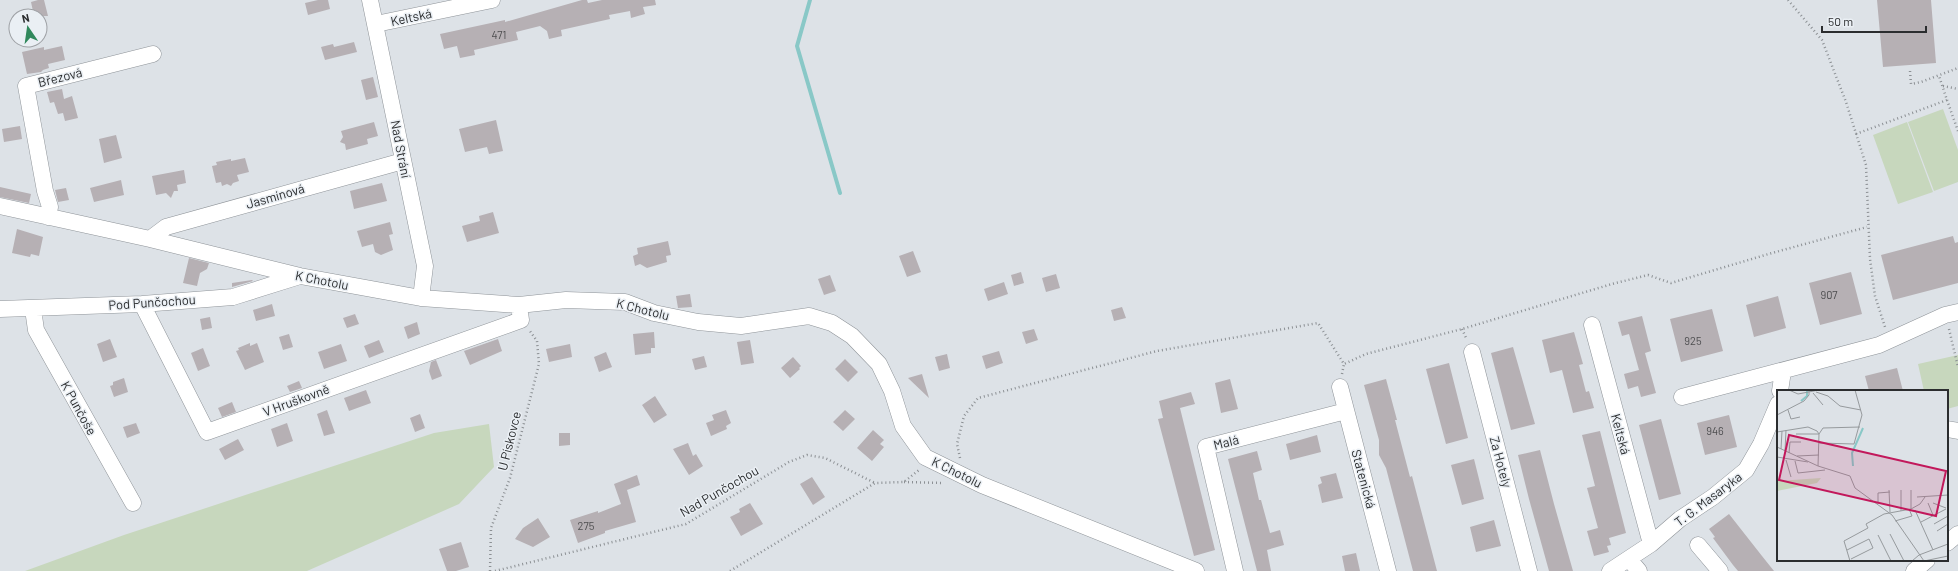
<svg xmlns="http://www.w3.org/2000/svg" width="1958" height="571" font-family="Barlow,sans-serif">
	<style>
		.green { fill: #c7d7bd }
		.lines { fill: none; stroke-linecap: round; stroke-linejoin: round }
		.stream { stroke: #89c8c7; stroke-width: 4 }
		.building { fill: #b6b0b4 }
		.minor-casing { stroke: #8f9499; stroke-width: 17 }
		.path { stroke: #8c9094; stroke-width: 2.5; stroke-dasharray: 1 3; stroke-linecap: butt }
		.minor { stroke: #fff; stroke-width: 16 }
		.labels { text-anchor: middle; dominant-baseline: central; stroke-width: 3; stroke-linejoin: round; paint-order: stroke }
		.number-label { font-size: 11px; fill: #4e4e50 }
		.street-label { font-size: 13px; fill: #2b2d2f; stroke: #eaeff4 }
		.inset-river { fill: none; stroke: #89c8c7; stroke-width: 2 }
		.inset-road { fill: none; stroke: #969a9d; stroke-width: 1 }
		.view { fill: #c2185b; fill-opacity: 0.15; stroke: #c2185b; stroke-width: 2 }
		.inset-edge { fill: none; stroke: #2b2d2f; stroke-width: 2 }
	</style>
	<rect width="100%" height="100%" fill="#dde2e7"/>
	<path class="green" d="M1943,109L1958,150V182L1934,191L1908,122Z
		M1907,122L1933,192L1898,204L1873,135Z
		M1958,355V406L1947,409V391H1924L1918,364Z
		M489,424L494,467L459,504L307,571H25L124,535L434,433Z"/>
	<g class="lines">
		<path class="stream" d="M810,0L797,46L840,193"/>
	</g>
	<path class="building" d="M38,0H44L48,16H34L31,2Z
		M318,0H328L330,9L308,15L305,3Z
		M582,0H587L588,3L602,0H655L656,5L643,7L645,14L631,18L630,11L609,15L610,19L561,30L562,36L549,39L547,31L540,26L516,32L518,40L474,50L475,55L460,58L457,46L444,49L440,34L505,20V22Z
		M1877,0H1931L1936,63L1883,67Z
		M354,42L357,52L325,60L321,47L333,44L334,47Z
		M62,46L65,60L48,64L49,68L43,70L41,72L27,74L22,52L44,47V50Z
		M373,77L378,97L366,100L361,80Z
		M62,89L64,99L72,96L78,118L65,121L63,113L58,114L54,102L50,103L47,92Z
		M496,120L503,151L489,154L487,147L465,152L459,129Z
		M374,122L378,136L367,139L368,144L346,150L345,144L340,142L343,137L341,131Z
		M20,126L22,139L4,142L2,129Z
		M116,135L122,158L104,163L99,139Z
		M245,158L249,172L237,175L239,181L233,183L231,186L227,184L222,186L221,182L216,183L212,166L217,165L216,162L231,159V161Z
		M184,170L186,183L177,185L178,191H174L171,198L166,193L156,195L152,176Z
		M121,180L124,195L94,202L90,188Z
		M382,183L387,201L354,209L350,191Z
		M0,187L31,194L29,203L0,197Z
		M66,188L69,200L58,202L55,190Z
		M493,212L499,233L467,242L462,226L480,221L479,216Z
		M390,222L393,234L389,235L393,250L381,255L375,252L373,244L362,247L357,231Z
		M17,229L43,237L39,256L31,254L30,257L12,253Z
		M1953,236L1955,243L1958,242V283L1893,300L1881,255Z
		M668,241L671,255L666,256L667,262L647,268L640,264L635,266L633,256L638,254L637,248Z
		M913,251L921,272L907,277L899,256Z
		M189,258L209,263L207,269L200,273L197,286L183,283Z
		M1021,272L1024,283L1014,286L1011,275Z
		M1851,272L1862,314L1820,325L1809,283Z
		M1056,274L1060,288L1046,292L1042,278Z
		M830,275L836,291L824,295L818,279Z
		M252,280L253,281L232,287V283Z
		M1004,282L1008,294L988,301L984,289Z
		M690,294L692,307L678,308L676,296Z
		M1778,296L1786,328L1754,337L1746,305Z
		M272,304L275,316L256,321L253,310Z
		M1122,307L1126,318L1114,321L1111,310Z
		M1712,309L1723,351L1681,362L1670,319Z
		M355,314L359,324L347,328L343,318Z
		M1642,316L1651,351L1645,353L1656,393L1641,397L1638,386L1628,389L1624,374L1639,370L1629,334L1622,336L1618,322Z
		M210,317L212,328L202,330L200,319Z
		M417,322L420,334L408,339L404,327Z
		M1034,329L1038,340L1026,344L1022,332Z
		M654,332L655,348H651V353L635,355L633,334Z
		M1574,332L1583,364L1579,365L1586,392L1589,391L1594,408L1573,413L1562,370L1550,373L1542,340Z
		M289,334L293,347L283,350L279,337Z
		M110,339L117,357L103,362L97,344Z
		M498,339L502,351L470,365L464,351Z
		M379,340L384,352L369,358L364,346Z
		M750,340L754,363L741,365L737,342Z
		M250,343V346L257,343L264,362L245,370L236,351L239,350L238,348Z
		M341,344L347,361L324,369L318,352Z
		M570,344L572,357L549,362L546,349Z
		M1513,347L1535,424L1511,430L1491,353Z
		M203,348L210,366L198,371L191,353Z
		M999,351L1003,363L986,369L982,356Z
		M606,352L612,367L599,372L594,357Z
		M947,354L950,368L939,371L935,357Z
		M704,356L707,367L695,370L692,359Z
		M793,357L801,366L799,368L800,369L790,378L781,368Z
		M845,359L858,372L848,382L835,369Z
		M436,360L442,376L432,380L429,371L431,362Z
		M1449,363L1468,438L1446,444L1426,369Z
		M1897,368L1903,391H1869L1865,376Z
		M922,374L929,398L908,378Z
		M124,378L128,392L114,397L110,386L113,385V382Z
		M1230,379L1238,409L1221,413L1215,383Z
		M1386,379L1397,420H1395L1410,477L1412,476L1437,571H1413L1386,468L1379,455V440L1364,385Z
		M299,381L302,388L290,392L287,386Z
		M366,390L371,403L349,411L344,398Z
		M1191,392L1195,404L1180,408L1215,550L1194,556L1158,419L1163,418L1159,401Z
		M655,396L667,415L654,423L642,405Z
		M232,402L236,412L222,417L218,408Z
		M327,410L335,433L324,436L317,414Z
		M726,410L731,423L726,426L727,429L711,436L706,423L714,420L712,415Z
		M845,410L855,419L843,431L833,422Z
		M420,414L425,428L415,432L410,418Z
		M1729,415L1737,447L1705,455L1697,423Z
		M1661,419L1681,494L1659,500L1639,425Z
		M136,423L140,433L127,438L123,427Z
		M287,423L293,441L277,447L271,429Z
		M873,430L884,440L880,444L884,447L872,461L857,448Z
		M1600,431L1626,533L1609,538L1611,545L1607,546L1609,552L1594,556L1587,531L1598,528L1587,488L1595,486L1582,435Z
		M559,433H570V445L559,446Z
		M1317,435L1321,452L1290,460L1286,444Z
		M238,439L244,450L225,460L219,449Z
		M688,443L693,456L696,454L703,466L689,475L673,449Z
		M1540,450L1554,504L1573,571H1549L1529,499L1518,455Z
		M1257,451L1262,470L1253,473L1259,500H1261L1270,533L1280,530L1284,545L1267,550L1271,571H1257L1228,459Z
		M1474,459L1484,499L1462,505L1451,465Z
		M1336,473L1343,498L1322,503L1318,485L1322,483L1320,477Z
		M637,475L640,485L627,490L636,522L605,531V533L578,543L570,520L598,511V513L621,504L614,484Z
		M812,477L825,497L813,505L800,484Z
		M750,503L763,524L741,536L730,517L740,512L739,509Z
		M1729,514L1762,556L1774,571H1738L1733,565L1713,538L1715,537L1709,529Z
		M538,518L550,537L533,547L515,539L523,528Z
		M1494,520L1501,546L1476,552L1470,527Z
		M461,542L469,567L456,571H447L439,549Z
		M1356,553L1360,571H1345L1342,556Z"/>
	<g class="lines">
		<defs>
			<path id="minor" d="M370,0L425,266L421,298
				M376,24L492,0
				M0,206L150,239L300,276L421,298L519,305L566,300L625,302L654,313L698,322L741,326L809,316L832,323L852,336L879,364L892,391L903,426L925,457L982,485L1196,571
				M48,217L50,207L45,191L26,86L153,54
				M150,239L166,227L403,161
				M142,304L207,432L521,320L519,305
				M0,309L142,304L233,297L300,276
				M33,309L36,330L133,503
				M1592,325L1651,544
				M1472,352L1529,571
				M1340,387L1388,571
				M1780,391L1783,371
				M1682,397L1879,345L1945,315L1958,312
				M1947,429L1958,431
				M1947,543L1958,534
				M1698,545L1720,571
				M1629,559L1639,571
				M1235,571L1206,447L1346,411
				M1610,571L1651,544L1680,519L1713,497L1746,470L1761,444L1778,404
				M1914,571L1927,560"/>
		</defs>
		<use href="#minor" class="minor-casing"/>
		<path class="path" d="M1788,0L1822,40L1846,102L1866,165L1870,259L1875,296L1885,327
			M1910,71L1911,84L1921,82L1958,68
			M1943,86L1958,89
			M1947,100L1958,131
			M1856,134L1947,100L1939,76
			M1462,329L1467,340
			M1949,329L1958,367
			M1342,374L1344,364
			M960,458L957,444L964,416L978,398L1157,351L1318,323L1344,364L1366,354L1462,329L1612,284L1648,275L1671,283L1772,253L1867,227
			M904,482L943,483
			M490,571L491,528L510,478L539,364L537,341L530,331
			M495,571L686,524L789,462L807,455L825,458L875,483
			M730,571L875,483L904,482L919,470"/>
		<use href="#minor" class="minor"/>
	</g>
	<g class="labels">
		<g class="number-label">
			<text x="499" y="34">471</text>
			<text x="1829" y="294">907</text>
			<text x="1693" y="340">925</text>
			<text x="1715" y="430">946</text>
			<text x="586" y="525">275</text>
		</g>
		<g class="street-label">
			<text transform="translate(411 17) rotate(-12)">Keltská</text>
			<text transform="translate(60 77) rotate(-14)">Březová</text>
			<text transform="translate(401 149) rotate(79)">Nad Strání</text>
			<text transform="translate(275 196) rotate(-16)">Jasmínová</text>
			<text transform="translate(322 280) rotate(11)">K Chotolu</text>
			<text transform="translate(152 302) rotate(-4)">Pod Punčochou</text>
			<text transform="translate(643 309) rotate(14)">K Chotolu</text>
			<text transform="translate(296 400) rotate(-20)">V Hruškovně</text>
			<text transform="translate(79 408) rotate(61)">K Punčoše</text>
			<text transform="translate(1621 434) rotate(75)">Keltská</text>
			<text transform="translate(509 441) rotate(-76)">U Pískovce</text>
			<text transform="translate(1226 442) rotate(-14)">Malá</text>
			<text transform="translate(1501 462) rotate(75)">Za Hotely</text>
			<text transform="translate(957 472) rotate(26)">K Chotolu</text>
			<text transform="translate(1364 479) rotate(75)">Statenická</text>
			<text transform="translate(719 491) rotate(-30)">Nad Punčochou</text>
			<text transform="translate(1708 499) rotate(-37)">T. G. Masaryka</text>
		</g>
	</g>
	<g transform="translate(1777 390)">
		<rect width="171" height="171" fill="#dde2e7"/>
		<path d="M44,88L40,93L0,101V91Z" fill="#c7d7bd"/>
		<path class="inset-river" d="M24,11L30,6V0M76,76L75,63L86,38"/>
		<path class="inset-road" d="M12,0L21,4L42,0M39,2L51,6L63,16L84,20M36,3L46,15M11,20L14,29L23,27M0,25L27,11L32,5V0M0,42L31,37L40,41L42,44L41,76M19,44H42L46,38L83,37M42,53L77,54L85,25L78,0M0,57L41,76L73,86L78,98L115,125L147,171M4,59L5,41M8,61L9,40M12,63L13,52H24M20,66L42,65M0,67L31,72M9,70L14,87M18,71L21,83L48,80M112,100L113,122M124,100V121M134,100V119M140,107L171,105M151,113L156,125M156,113L169,118M101,114V103L113,102M138,120L156,160M118,131L135,126L132,119M144,132L169,119M157,134L171,126M160,141L171,134M113,144L127,171M101,145L114,171M70,160L92,149L96,158L74,169M73,171L67,151L91,138L89,134L107,124L134,119L143,114L148,107M135,171L142,165L171,154M147,171L171,166"/>
		<path class="view" d="M12,45L169,81L159,126L2,90Z"/>
		<rect width="171" height="171" class="inset-edge"/>
	</g>
	<g transform="translate(28 28) rotate(347)"><circle r="19" fill="#eaeff4" stroke="#9ea1a5"/>
	<path d="M0-3L7 15L0 10L-7 15Z" fill="#30885c"/>
	<text y="-6" font-size="11" font-weight="bold" text-anchor="middle" fill="#2b2d2f">N</text>
	</g>
	<path d="M1822 26v6h104v-6" fill="none" stroke="#2b2d2f" stroke-width="2"/>
	<text x="1828" y="26" font-size="12" fill="#2b2d2f" stroke="#eaeff4" stroke-width="3" paint-order="stroke">50 m</text>
</svg>
